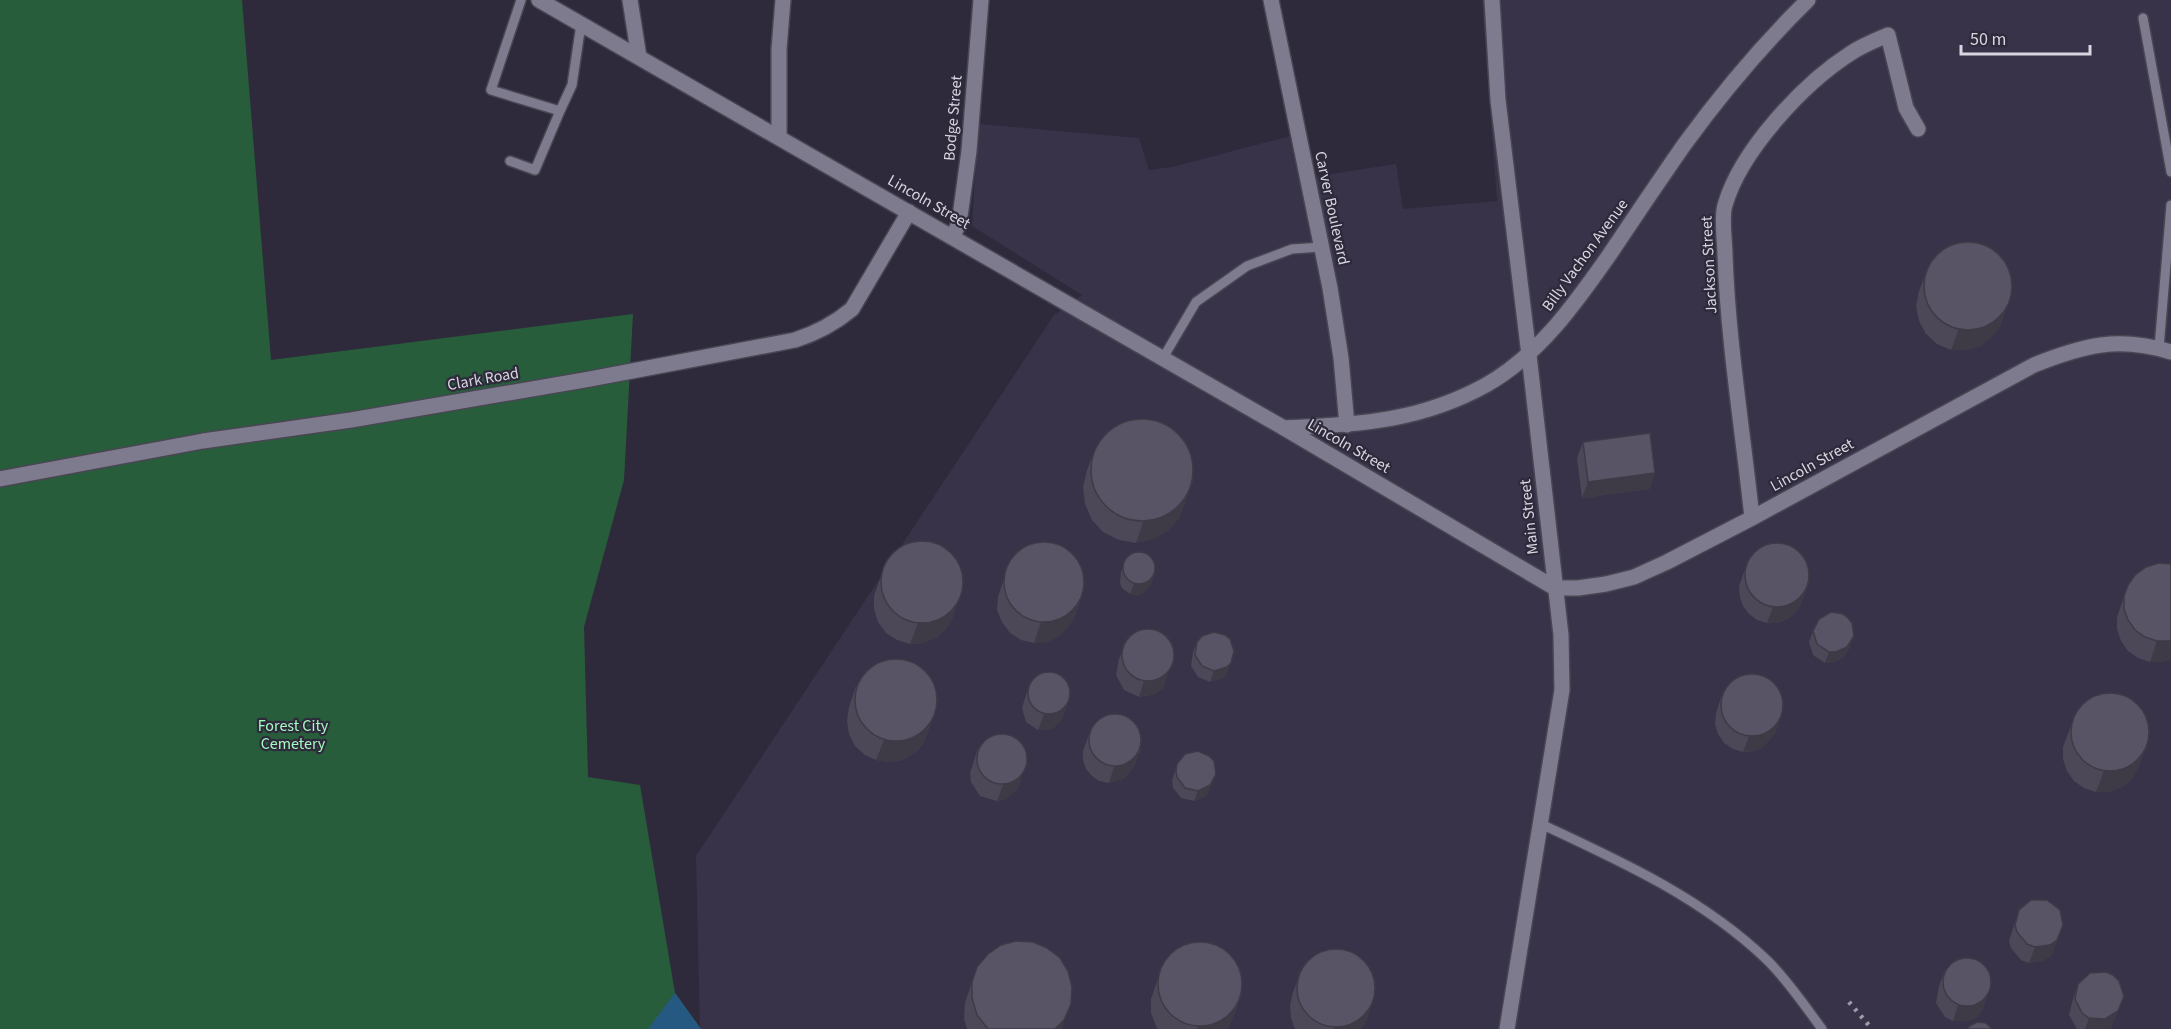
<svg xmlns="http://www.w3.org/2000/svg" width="2171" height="1029" font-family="'Source Sans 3',sans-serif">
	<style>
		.built { fill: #383349 }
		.green { fill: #275d3b }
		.water { fill: #265982 }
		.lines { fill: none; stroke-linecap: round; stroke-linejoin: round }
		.service-casing { stroke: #494653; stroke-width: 12 }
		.minor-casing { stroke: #494653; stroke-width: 18 }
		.tertiary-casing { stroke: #494653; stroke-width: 18 }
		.secondary-casing { stroke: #494653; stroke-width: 18 }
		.service { stroke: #7f7b8f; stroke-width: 9 }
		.minor { stroke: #7f7b8f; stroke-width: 15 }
		.tertiary { stroke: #7f7b8f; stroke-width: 15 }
		.secondary { stroke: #7f7b8f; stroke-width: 15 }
		.rail { stroke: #9f9ca8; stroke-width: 4.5; stroke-dasharray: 3 6; stroke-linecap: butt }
		.wall { fill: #4c4858 }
		.shaded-wall { fill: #3e3b47 }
		.building { fill: #585466; stroke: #3e3b47; stroke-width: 1.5 }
		.labels { text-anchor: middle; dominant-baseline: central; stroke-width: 4.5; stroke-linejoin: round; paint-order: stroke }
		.street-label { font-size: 16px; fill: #d8d6e0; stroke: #2e2a3b }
		.park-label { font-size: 16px; fill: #a4fabf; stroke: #2e2a3b }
	</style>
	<rect width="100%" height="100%" fill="#2e2a3b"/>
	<path class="built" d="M1482,0H2171V1029H700L696,856L1054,315L1082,295L972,226L978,124L1139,138L1149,170L1172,167L1290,136L1299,179L1396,164L1403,209L1497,201Z"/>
	<path class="green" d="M0,0H242L271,360L633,314L624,480L584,627L588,777L640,785L675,993L701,1029H0Z"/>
	<path class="water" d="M675,993L701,1029H647H648Z"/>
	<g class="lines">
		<defs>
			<path id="service" d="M521,0L491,90L560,111L572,85L581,24
				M2143,18L2171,172
				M510,161L535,170L560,111
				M2159,348L2171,205
				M1163,358L1196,302L1247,266L1292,249L1322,247
				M1541,824C1621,861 1704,899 1768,961C1788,981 1805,1006 1822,1029"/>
			<path id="minor" d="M630,0L639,57
				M1271,0L1330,288L1341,358L1347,425
				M779,137V49L783,0
				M952,237L959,224L969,151L981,0
				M1284,428L1555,588H1578L1606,584L1634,577L1667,562L1752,518L2034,365C2084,345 2118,336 2171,352
				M0,479L203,441L351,420L590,379L795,340C817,333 834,324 852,309L909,212
				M1752,518C1743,432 1728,342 1725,255C1725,242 1721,217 1725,205C1741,150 1804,83 1851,53C1863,45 1876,40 1888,35L1906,108L1918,129
				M1507,1029L1562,690L1561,635L1529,355"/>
			<path id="tertiary" d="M1492,0L1498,100L1529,355"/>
			<path id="secondary" d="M539,0L1284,428C1359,424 1419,422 1486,385C1540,354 1575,304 1610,254C1634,218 1659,181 1684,145C1721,94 1763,44 1808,0"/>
		</defs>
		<use href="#service" class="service-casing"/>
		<use href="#minor" class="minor-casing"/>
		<use href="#tertiary" class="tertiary-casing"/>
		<use href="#secondary" class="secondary-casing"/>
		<use href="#service" class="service"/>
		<use href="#minor" class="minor"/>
		<use href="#tertiary" class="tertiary"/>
		<use href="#secondary" class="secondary"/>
		<path class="rail" d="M1849,1002L1872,1029"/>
	</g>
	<path class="wall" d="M1927,270L2001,325L1993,336L1981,346L1966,350H1951L1937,344L1926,334L1919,321L1916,306L1919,291Z
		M1583,442L1650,489L1582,498L1577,458Z
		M1095,449L1193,481L1179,518L1168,531L1153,539L1136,543L1119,540L1103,532L1092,520L1085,504L1083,487L1087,470Z
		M1125,561L1155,573L1151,584L1145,592L1140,595L1130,594L1122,588L1120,583L1121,572Z
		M1748,561L1808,585L1802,601L1797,611L1789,618L1778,623H1767L1757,620L1749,614L1743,606L1740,597L1739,586Z
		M886,562L953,617L946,629L936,638L923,643L910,644L897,640L886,633L878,622L874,609V596Z
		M1009,564L1082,595L1075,616L1068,627L1059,636L1047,642L1034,643L1021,640L1010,633L1002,622L997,610L998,597Z
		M2171,564V659L2162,662H2150L2138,658L2128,651L2121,641L2117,629V617L2128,585Z
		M1813,631L1850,647L1843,658L1832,663H1825L1813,655L1809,642Z
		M1197,642L1227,673L1223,678L1210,682L1198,677L1191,666L1193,652Z
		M1125,644L1168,672L1163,688L1155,694L1139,697L1124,690L1116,675L1119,659Z
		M1029,685L1068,703L1062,719L1052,729L1038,730L1026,722L1022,708Z
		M856,686L936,711L923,744L914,753L902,760L890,762L876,760L865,755L855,746L849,734L847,721L849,707Z
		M1721,697L1776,732L1763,747L1754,751L1743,752L1733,749L1724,743L1718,734L1715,724L1716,713Z
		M2075,715L2146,748L2138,768L2131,780L2120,788L2108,792H2096L2084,788L2074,781L2067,771L2063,759V747Z
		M1092,726L1141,749L1135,765L1125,778L1109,783L1099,781L1092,776L1086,769L1083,760V751Z
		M978,748L1021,780L1018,788L1006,799L997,801L980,796L971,782L970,773Z
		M1177,764L1216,774L1212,784L1206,796L1194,801L1181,798L1173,788L1172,781Z
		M2019,910L2063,925L2051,956L2044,960L2029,963L2021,960L2011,948L2009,941Z
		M1163,964L1241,996L1233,1017L1227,1029H1158L1156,1026L1151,1013V999Z
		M977,967L1071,1004L1061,1029H967L964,1019L965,1003Z
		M1945,970L1988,994L1982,1010L1977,1017L1969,1021H1953L1945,1017L1936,1003L1939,986Z
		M1301,972L1373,1000L1366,1021L1361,1029H1295L1291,1018L1290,1005L1293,992Z
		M2078,984L2112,1027L2109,1029H2077L2069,1015L2073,999Z"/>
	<path class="shaded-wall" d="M2008,304L2001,325L1993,336L1981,346L1966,350H1951L1959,329Z
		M1655,473L1650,489L1582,498L1588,482Z
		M1193,481L1179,518L1168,531L1153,539L1136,543L1143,522Z
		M1155,573L1151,584L1145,592L1140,595L1130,594L1134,584Z
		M1808,585L1802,601L1797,611L1789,618L1778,623H1767L1773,607Z
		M1082,595L1075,616L1068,627L1059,636L1047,642L1034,643L1041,622Z
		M960,596L953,617L946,629L936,638L923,643L910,644L918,623Z
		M1854,636L1850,647L1843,658L1832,663H1825L1829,652Z
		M2157,641H2171V659L2162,662H2150Z
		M1231,663L1227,673L1223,678L1210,682L1214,671Z
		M1168,672L1163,688L1155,694L1139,697L1144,681Z
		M1068,703L1062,719L1052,729L1038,730L1044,714Z
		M936,711L923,744L914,753L902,760L890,762L876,760L884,740Z
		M1782,717L1776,732L1763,747L1754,751L1743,752L1749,736Z
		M2146,748L2138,768L2131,780L2120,788L2108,792H2096L2104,771Z
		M1141,749L1135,765L1125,778L1109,783L1114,767Z
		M1027,764L1018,788L1006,799L997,801L1003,785Z
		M1216,774L1212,784L1206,796L1194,801L1198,791Z
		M2063,925L2051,956L2044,960L2029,963L2035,947Z
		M1988,994L1982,1010L1977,1017L1969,1021H1953L1958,1005Z
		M1241,996L1233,1017L1227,1029H1197L1198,1026Z
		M2124,996L2112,1027L2109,1029H2085L2089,1018Z
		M1373,1000L1366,1021L1361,1029H1334V1027Z
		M1071,1004L1061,1029H1055Z"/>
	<path class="building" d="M1924 286a44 44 0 1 1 88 0a44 44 0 1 1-88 0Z
		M1091 470a51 51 0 1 1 102 0a51 51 0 1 1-102 0Z
		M1650,433L1655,473L1588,482L1583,442Z
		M881 582a41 41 0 1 1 82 0a41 41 0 1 1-82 0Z
		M1004 582a40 40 0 1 1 80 0a40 40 0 1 1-80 0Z
		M1745 575a32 32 0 1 1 64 0a32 32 0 1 1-64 0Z
		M1123 568a16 16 0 1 1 32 0a16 16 0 1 1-32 0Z
		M2159,563L2171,564V641H2157L2145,637L2135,630L2128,620L2124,609V596L2128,585L2135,575L2146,567Z
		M1831,612L1843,614L1848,618L1852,623L1854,636L1847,647L1836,652H1829L1817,644L1813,631L1819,619Z
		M1122 655a26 26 0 1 1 52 0a26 26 0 1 1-52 0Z
		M1214,632L1225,635L1230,639L1234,651L1231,663L1227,667L1214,671L1202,666L1195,655L1197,642L1202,636Z
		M855 700a41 41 0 1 1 82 0a41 41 0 1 1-82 0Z
		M1028 693a21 21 0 1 1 42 0a21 21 0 1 1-42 0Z
		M1721 705a31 31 0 1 1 62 0a31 31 0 1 1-62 0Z
		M2071 732a39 39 0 1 1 78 0a39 39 0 1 1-78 0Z
		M1089 740a26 26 0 1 1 52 0a26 26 0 1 1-52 0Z
		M977 759a25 25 0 1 1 50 0a25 25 0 1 1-50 0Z
		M1198,751L1209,756L1214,761L1216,774L1210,785L1198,791L1185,788L1177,777L1176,771L1177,764L1185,754Z
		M2031,900H2047L2060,910L2063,925L2057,940L2050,945L2035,947L2027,944L2017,932L2015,925L2019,910Z
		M1016,941L1033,942L1047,948L1060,958L1068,971L1072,987L1071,1004L1064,1020L1055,1029H988L977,1015L972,998V982L977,967L988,954L1001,945Z
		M1158 984a42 42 0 1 1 84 0a42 42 0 1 1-84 0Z
		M1297 988a39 39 0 1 1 78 0a39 39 0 1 1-78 0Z
		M1943 982a24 24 0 1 1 48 0a24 24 0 1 1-48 0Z
		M2106,972L2113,975L2119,981L2124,996L2118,1011L2105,1019L2089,1018L2082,1013L2075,999L2078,984L2090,973Z
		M1977,1022L1986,1023L1992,1029H1968V1027Z"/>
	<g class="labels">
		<g class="street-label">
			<text transform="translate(953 118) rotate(-85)">Bodge Street</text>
			<text transform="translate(929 202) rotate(30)">Lincoln Street</text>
			<text transform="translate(1332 208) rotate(78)">Carver Boulevard</text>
			<text transform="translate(1585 255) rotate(-54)">Billy Vachon Avenue</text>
			<text transform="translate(1709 265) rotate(-93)">Jackson Street</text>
			<text transform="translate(483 379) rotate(-10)">Clark Road</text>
			<text transform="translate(1349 446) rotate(30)">Lincoln Street</text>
			<text transform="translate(1812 465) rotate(-29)">Lincoln Street</text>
			<text transform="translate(1529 517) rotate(-96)">Main Street</text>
		</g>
		<g class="park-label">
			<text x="293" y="726">Forest City<tspan x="293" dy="18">Cemetery</tspan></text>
		</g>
	</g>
	<path d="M1961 45v9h129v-9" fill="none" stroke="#d8d6e0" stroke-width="3"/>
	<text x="1970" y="45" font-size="18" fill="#d8d6e0" stroke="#2e2a3b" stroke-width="4.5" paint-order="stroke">50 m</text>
</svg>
